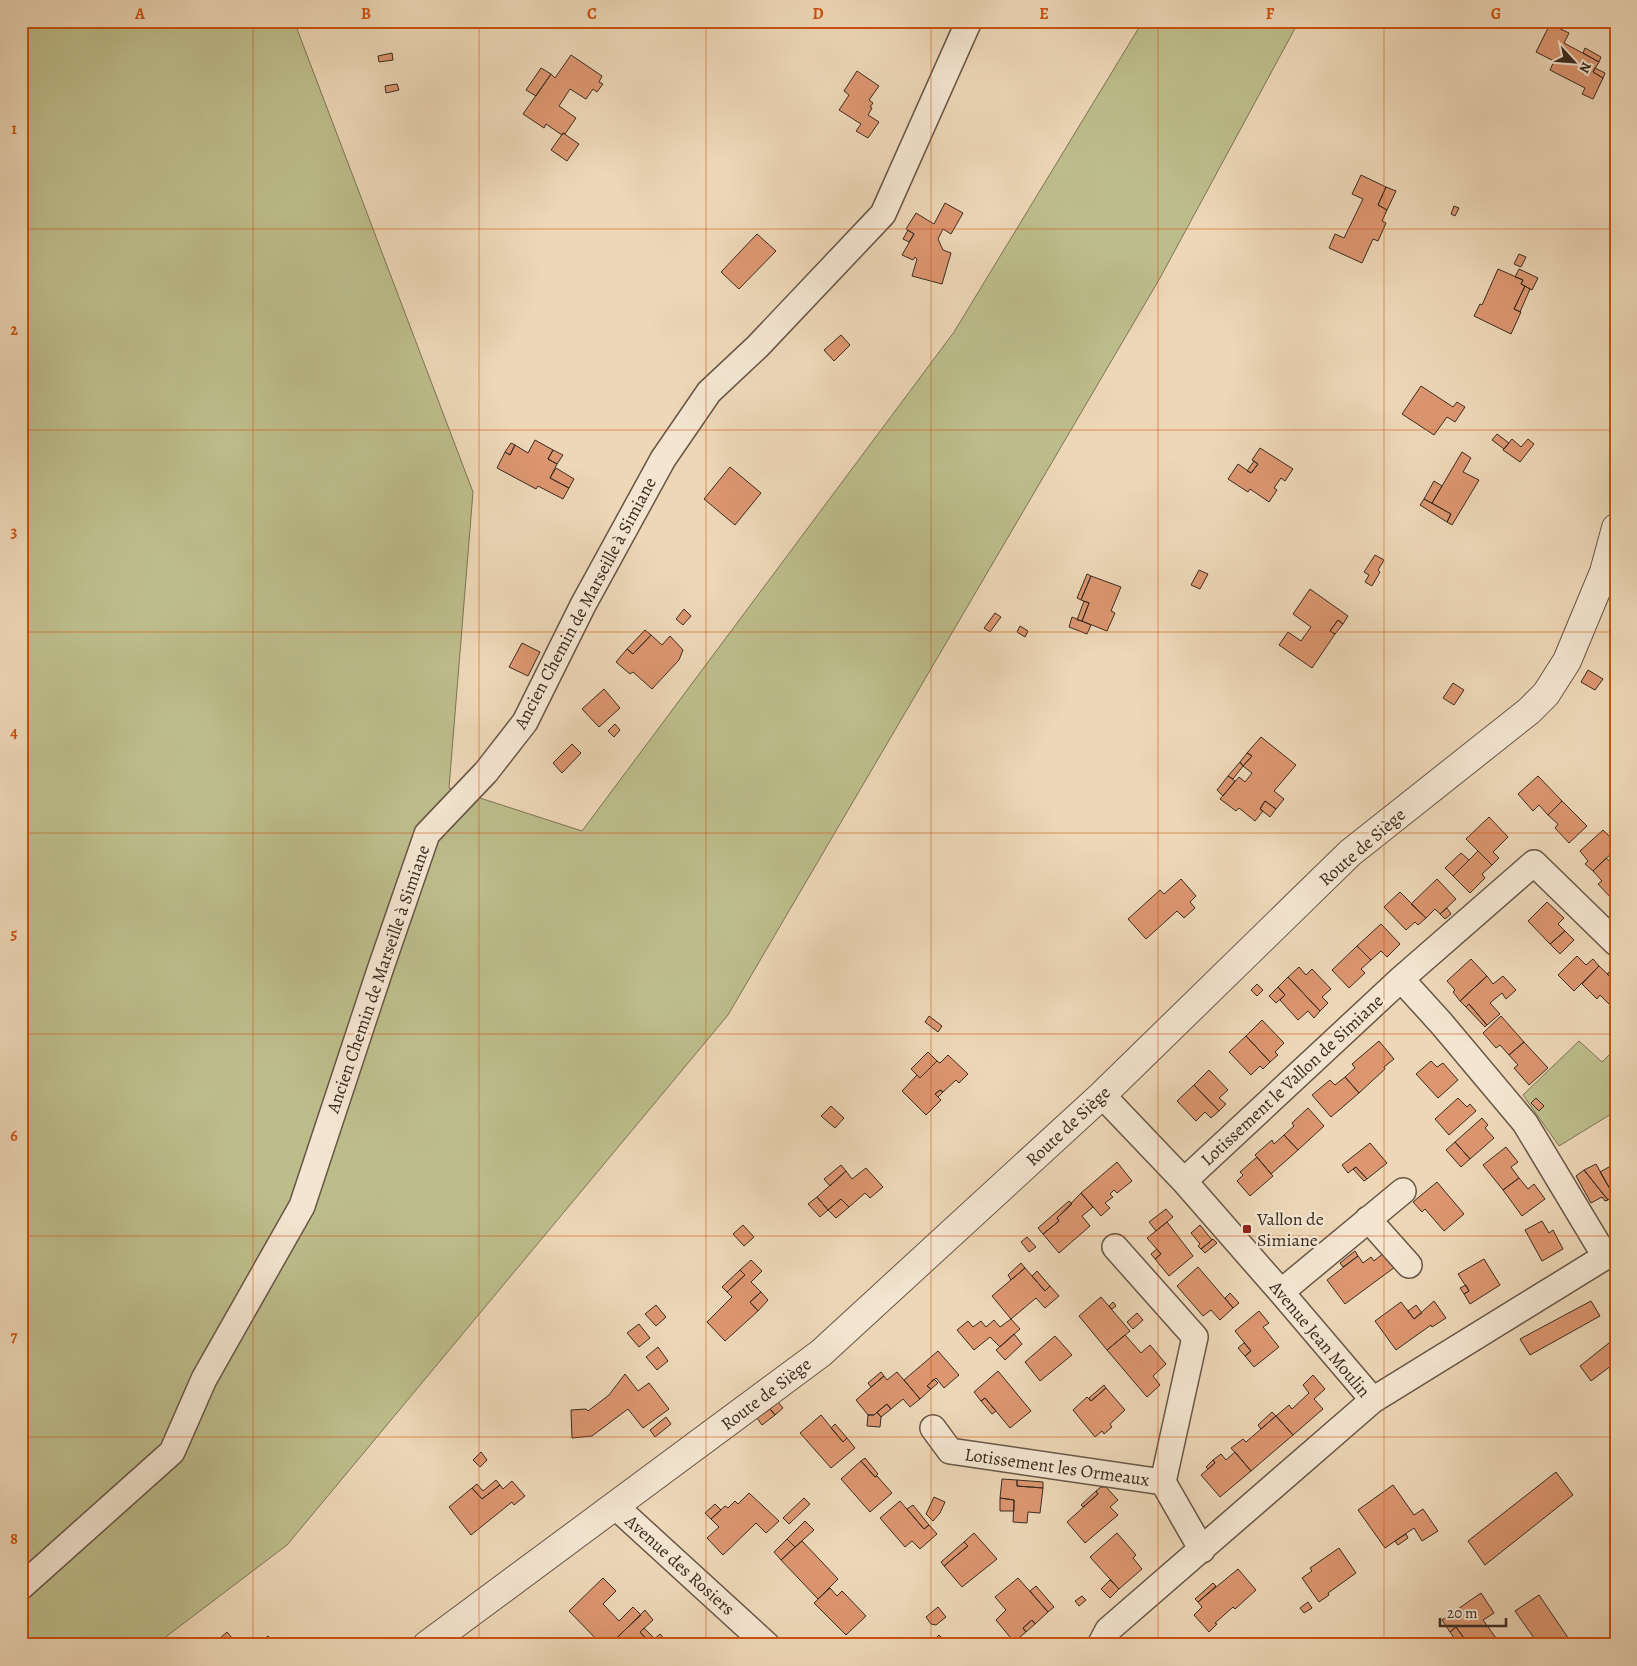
<svg xmlns="http://www.w3.org/2000/svg" width="1637" height="1666" font-family="Alegreya,serif">
	<style>
		.green { fill: #bdbd8b; stroke: #7c7456 }
		.building { fill: #dc9670; stroke: #3a2b21 }
		.lines { fill: none; stroke-linecap: round; stroke-linejoin: round }
		.minor-casing { stroke: #675646; stroke-width: 28 }
		.tertiary-casing { stroke: #675646; stroke-width: 30 }
		.minor { stroke: #f3e5d0; stroke-width: 25 }
		.tertiary { stroke: #f3e5d0; stroke-width: 28 }
		.grid { fill: none; stroke: #ce520f; stroke-width: 1; stroke-opacity: 0.55 }
		.poi-dot { fill: #8f2418; stroke: #f3e5d0; stroke-width: 2 }
		.labels { text-anchor: middle; dominant-baseline: central; stroke-width: 4.5; stroke-linejoin: round; paint-order: stroke }
		.street-label { font-size: 18px; fill: #3a2b21; stroke: #f3e5d0 }
		.poi-label { font-size: 18px; fill: #3a2b21; stroke: #f3e5d0; text-anchor: start }
		.neatline { fill: none; stroke: #ce520f; stroke-width: 2 }
		.grid-label { font-size: 16px; text-anchor: middle; font-weight: bold; fill: #ce520f }
	</style>
	<rect width="100%" height="100%" fill="#edd7b7"/>
	<filter id="stains"><feTurbulence type="fractalNoise" baseFrequency=".004" numOctaves="4"/><feColorMatrix values="0 0 0 0 .2 0 0 0 0 .09 0 0 0 0 .02 0 0 0 .5 -.17"/></filter>
	<radialGradient id="worn" r=".72"><stop offset=".6" stop-color="#630" stop-opacity="0"/><stop offset="1" stop-color="#630" stop-opacity=".3"/></radialGradient>
	<path class="green" d="M21,21H294L473,492L449,788L582,831L954,332L1143,21H1299L1160,278L728,1015L287,1545L155,1645H21Z
		M1579,1041L1602,1062L1616,1048V1111L1559,1146L1523,1095Z"/>
	<path class="building" d="M404,21H436V26H404Z
		M1039,21H1056L1052,28Z
		M1550,24L1569,33L1564,43L1599,62L1593,72L1603,78L1593,99L1582,94L1585,88L1550,70L1554,61L1536,52Z
		M1585,48L1601,57L1599,62L1583,53Z
		M392,53L393,60L379,62L378,56Z
		M571,55L602,76L599,82L603,84L597,92L593,89L586,99L570,89L559,106L576,118L565,134L563,133L562,135L546,124L544,128L523,114L551,74L555,78Z
		M541,68L551,74L536,96L526,90Z
		M1595,68L1605,73L1603,78L1593,72Z
		M857,71L879,86L869,100L873,103L870,107L872,108L868,115L879,122L868,138L856,131L861,124L839,110L849,95L844,91Z
		M397,84L399,90L386,93L385,86Z
		M563,133L579,144L567,161L551,150Z
		M1616,172V188L1610,185Z
		M1361,175L1386,187L1378,205L1387,210L1382,221L1386,223L1378,241L1373,239L1362,263L1329,248L1335,234L1344,238L1363,199L1352,194Z
		M1386,187L1396,191L1387,210L1378,205Z
		M945,203L963,213L951,234L943,229L938,239L943,250L951,253L942,284L912,276L917,259L915,257L913,260L902,255L914,234L906,229L916,213L934,224Z
		M1454,206L1459,208L1455,216L1451,214Z
		M908,230L914,234L909,242L903,239Z
		M757,234L776,251L739,289L721,272Z
		M1519,254L1526,257L1521,267L1514,264Z
		M1498,269L1523,280L1521,284L1525,286L1514,309L1521,312L1511,334L1474,316L1480,304L1482,305Z
		M1519,269L1538,278L1532,290L1521,284L1523,280L1515,277Z
		M1525,286L1530,289L1520,312L1514,309Z
		M841,335L850,345L834,361L824,350Z
		M1421,386L1453,407L1457,402L1465,407L1455,422L1447,417L1434,435L1402,414Z
		M1497,434L1509,443L1504,449L1492,440Z
		M1512,439L1521,447L1528,439L1534,444L1520,462L1503,450Z
		M535,440L553,450L548,459L557,464L550,478L569,488L563,499L538,486L536,489L497,468L505,452L510,455L515,445L528,453Z
		M511,443L515,445L510,455L505,452Z
		M1260,448L1293,469L1285,481L1281,478L1274,488L1277,490L1269,502L1250,489L1248,492L1228,479L1238,464L1251,473L1258,464L1252,460Z
		M553,450L563,455L557,464L548,459Z
		M1462,452L1471,458L1463,472L1479,480L1452,525L1447,522L1451,514L1432,503Z
		M1254,461L1258,464L1251,473L1247,471Z
		M730,467L761,493L735,525L704,499Z
		M556,468L574,479L569,488L550,478Z
		M1434,481L1442,486L1432,503L1424,499Z
		M1424,499L1451,514L1447,522L1420,505Z
		M1375,555L1384,560L1378,570L1380,572L1372,586L1365,582L1369,575L1364,572Z
		M1199,570L1208,574L1200,589L1191,585Z
		M1087,574L1091,576L1081,600L1077,598Z
		M1091,576L1121,587L1111,611L1115,613L1107,631L1082,621L1089,603L1081,600Z
		M1310,589L1348,616L1343,624L1338,620L1330,631L1335,634L1312,668L1279,645L1288,632L1301,641L1311,627L1293,614Z
		M1084,601L1089,603L1082,621L1077,620Z
		M684,609L691,616L683,625L676,619Z
		M995,613L1001,617L990,632L984,628Z
		M1072,617L1091,625L1087,634L1069,627Z
		M1338,620L1343,624L1335,634L1330,631Z
		M1020,626L1028,631L1025,637L1017,632Z
		M645,630L651,635L633,654L627,649Z
		M651,635L662,645L670,636L683,650L679,660L652,689L633,672L630,674L616,662L627,649L633,654Z
		M522,643L540,652L528,676L509,667Z
		M1588,670L1603,679L1595,690L1581,682Z
		M1453,683L1464,690L1454,705L1443,698Z
		M604,689L620,708L599,727L582,709Z
		M615,724L620,730L614,737L608,731Z
		M1261,737L1296,765L1274,791L1284,799L1276,809L1265,801L1260,809L1263,811L1255,821L1239,808L1236,811L1220,799L1239,777L1245,782L1252,773L1243,766L1252,756L1247,753Z
		M572,744L581,753L562,773L553,763Z
		M1247,753L1252,756L1243,766L1240,762Z
		M1240,762L1243,766L1233,779L1228,776Z
		M1228,776L1235,781L1223,796L1217,790Z
		M1538,776L1562,801L1548,815L1539,805L1533,811L1518,794Z
		M1265,801L1276,809L1270,817L1260,809Z
		M1562,801L1587,826L1569,843L1555,828L1558,824L1548,815Z
		M1489,817L1508,837L1493,852L1499,858L1492,865L1466,839Z
		M1603,830L1616,843V849L1593,871L1585,864L1588,861L1580,851Z
		M1478,851L1492,865L1482,874L1485,878L1470,893L1453,876Z
		M1461,853L1469,860L1453,876L1445,868Z
		M1606,858L1616,867V897L1613,900L1598,884L1602,881L1593,871Z
		M1181,879L1196,896L1190,902L1195,908L1184,918L1177,911L1146,939L1128,919L1160,890L1164,894Z
		M1437,879L1456,899L1440,914L1435,909L1426,918L1411,904Z
		M1400,892L1426,918L1418,925L1415,922L1406,930L1384,907Z
		M1547,902L1564,918L1558,924L1565,931L1550,944L1528,921Z
		M1447,908L1451,914L1445,919L1440,914Z
		M1381,924L1400,944L1387,957L1381,951L1371,960L1357,946Z
		M1565,931L1574,940L1560,954L1550,944Z
		M1357,946L1371,960L1361,969L1365,973L1349,988L1332,970Z
		M1577,956L1586,965L1593,959L1599,966L1574,991L1558,975Z
		M1471,959L1487,976L1460,1001L1453,992L1455,990L1447,981Z
		M1599,966L1616,982V999L1610,1005L1600,995L1597,999L1582,984Z
		M1299,967L1306,975L1312,969L1331,989L1322,997L1328,1003L1320,1011L1288,977Z
		M1614,967L1616,970V982L1607,974Z
		M1487,976L1493,984L1503,976L1516,990L1506,999L1502,993L1490,1003L1500,1014L1487,1025L1469,1004L1466,1007L1460,1001Z
		M1288,977L1320,1011L1314,1018L1308,1011L1298,1020L1280,1000L1285,995L1278,987Z
		M1257,984L1263,990L1257,996L1251,990Z
		M1278,987L1285,995L1276,1003L1269,996Z
		M1616,999V1011L1610,1005Z
		M1469,1004L1487,1025L1485,1027L1466,1007Z
		M929,1016L942,1026L938,1032L925,1022Z
		M1501,1016L1524,1042L1509,1055L1500,1045L1496,1048L1483,1033Z
		M1262,1020L1284,1043L1275,1052L1278,1055L1270,1062L1246,1036Z
		M1246,1036L1270,1062L1263,1069L1260,1066L1251,1075L1229,1052Z
		M1379,1041L1394,1059L1384,1067L1385,1069L1359,1093L1345,1077L1355,1068L1352,1064Z
		M1524,1042L1548,1068L1529,1085L1514,1068L1518,1065L1509,1055Z
		M928,1052L937,1061L920,1078L911,1069Z
		M948,1055L968,1074L959,1083L956,1080L943,1092L940,1090L935,1094L941,1100L926,1115L902,1091L917,1075L920,1078L937,1061L940,1063Z
		M1431,1061L1437,1067L1443,1063L1458,1080L1438,1098L1416,1074Z
		M1209,1070L1228,1090L1219,1098L1226,1104L1219,1111L1194,1085Z
		M1345,1077L1359,1093L1331,1117L1312,1095L1330,1080L1335,1085Z
		M1194,1085L1219,1111L1211,1118L1205,1112L1196,1121L1177,1101Z
		M940,1090L943,1092L938,1097L935,1094Z
		M1458,1098L1467,1107L1470,1104L1476,1111L1449,1135L1435,1119Z
		M1536,1098L1544,1106L1539,1111L1531,1103Z
		M831,1106L844,1118L835,1128L821,1116Z
		M1308,1108L1324,1126L1298,1150L1284,1135L1294,1126L1292,1123Z
		M1482,1118L1488,1125L1485,1128L1494,1138L1470,1159L1455,1142Z
		M1284,1135L1298,1150L1271,1174L1255,1155L1272,1140L1274,1144Z
		M1455,1142L1470,1159L1461,1167L1446,1150Z
		M1370,1143L1387,1163L1367,1179L1356,1167L1348,1173L1342,1165Z
		M1506,1147L1518,1162L1511,1167L1519,1178L1503,1190L1483,1165Z
		M1257,1157L1273,1176L1250,1196L1237,1181L1243,1175L1240,1172Z
		M1117,1162L1132,1181L1117,1193L1114,1190L1110,1194L1113,1197L1105,1203L1110,1208L1101,1216L1081,1193Z
		M1616,1163V1195L1614,1196L1600,1172Z
		M1596,1164L1614,1196L1608,1200L1584,1170Z
		M841,1165L846,1171L830,1186L824,1179Z
		M1356,1167L1367,1179L1364,1181L1353,1169Z
		M866,1168L883,1187L870,1198L865,1193L849,1207L841,1199L828,1210L817,1197L846,1171L852,1179Z
		M1584,1170L1608,1200L1605,1201L1602,1197L1591,1203L1576,1176Z
		M1519,1178L1528,1189L1534,1184L1545,1199L1522,1216L1503,1190Z
		M1437,1182L1464,1214L1444,1231L1425,1209L1422,1212L1413,1202Z
		M1081,1193L1093,1207L1082,1216L1090,1226L1059,1253L1043,1234L1059,1221L1057,1218Z
		M817,1197L828,1210L820,1217L808,1204Z
		M841,1199L849,1207L836,1218L828,1210Z
		M1069,1201L1072,1204L1057,1218L1059,1221L1043,1234L1038,1228Z
		M1166,1209L1173,1217L1156,1231L1149,1222Z
		M1542,1221L1549,1233L1553,1230L1563,1249L1542,1261L1525,1230Z
		M1167,1222L1193,1256L1169,1276L1155,1259L1161,1254L1147,1238Z
		M743,1225L754,1237L744,1246L733,1234Z
		M1200,1225L1212,1240L1201,1249L1198,1246L1200,1244L1191,1233Z
		M1027,1237L1036,1247L1029,1252L1021,1242Z
		M1213,1239L1217,1243L1205,1253L1201,1249Z
		M1157,1249L1161,1254L1155,1259L1151,1254Z
		M1355,1251L1358,1256L1343,1267L1340,1263Z
		M1385,1252L1395,1267L1345,1304L1327,1280L1358,1256L1363,1263L1371,1257L1374,1261Z
		M1484,1259L1500,1285L1470,1304L1464,1294L1469,1291L1458,1274Z
		M751,1260L762,1271L751,1282L761,1292L750,1302L758,1311L725,1341L707,1322L732,1297L727,1292L745,1275L740,1270Z
		M1021,1263L1025,1268L1011,1280L1008,1275Z
		M1198,1267L1233,1308L1220,1320L1211,1310L1203,1316L1177,1286Z
		M1025,1268L1045,1291L1050,1286L1059,1296L1045,1308L1036,1298L1011,1319L992,1296Z
		M740,1270L745,1275L727,1292L722,1287Z
		M1037,1271L1050,1286L1045,1291L1032,1276Z
		M1466,1285L1469,1291L1464,1294L1460,1288Z
		M761,1292L768,1300L758,1311L750,1302Z
		M1230,1293L1239,1303L1233,1308L1225,1298Z
		M1101,1297L1130,1331L1107,1350L1079,1316Z
		M1434,1301L1446,1318L1432,1327L1431,1325L1396,1350L1375,1321L1401,1302L1414,1319Z
		M1591,1301L1600,1316L1530,1355L1520,1339Z
		M1113,1302L1116,1306L1112,1309L1109,1306Z
		M656,1305L666,1317L656,1326L645,1314Z
		M1416,1305L1422,1313L1414,1319L1408,1311Z
		M1259,1311L1269,1323L1263,1327L1279,1347L1254,1367L1245,1356L1251,1351L1235,1331Z
		M1137,1313L1143,1320L1133,1329L1127,1322Z
		M1011,1319L1020,1329L1000,1347L990,1337L974,1350L957,1330L968,1321L973,1327L981,1321L986,1327L994,1320L1000,1327Z
		M639,1324L650,1338L639,1347L627,1333Z
		M1014,1334L1022,1344L1005,1360L996,1350Z
		M1125,1335L1141,1353L1150,1345L1166,1364L1153,1376L1160,1385L1147,1397L1107,1350Z
		M1055,1336L1072,1355L1040,1381L1025,1362Z
		M1614,1339L1616,1341V1362L1591,1381L1580,1366Z
		M1244,1343L1251,1351L1245,1356L1238,1348Z
		M658,1347L668,1361L657,1370L646,1357Z
		M938,1351L959,1375L944,1388L936,1378L927,1386L931,1389L920,1399L904,1380Z
		M998,1371L1031,1411L1010,1428L985,1398L981,1401L974,1392Z
		M881,1372L884,1376L871,1387L868,1383Z
		M897,1372L920,1399L910,1407L903,1399L891,1409L887,1404L874,1415H868L856,1400L884,1376L887,1380Z
		M625,1374L638,1391L649,1383L669,1409L643,1428L628,1409L592,1436L572,1438L571,1410L586,1409L588,1411L609,1395Z
		M1313,1375L1325,1389L1314,1399L1323,1409L1293,1435L1276,1416L1289,1405L1292,1409L1309,1393L1303,1385Z
		M934,1379L938,1383L931,1389L927,1386Z
		M1104,1385L1106,1388L1091,1401L1089,1398Z
		M1106,1388L1125,1410L1110,1424L1112,1427L1104,1434L1102,1431L1095,1437L1073,1410L1087,1397L1091,1401Z
		M985,1398L996,1411L992,1414L981,1401Z
		M778,1402L783,1408L775,1415L770,1409Z
		M887,1404L891,1409L881,1417L877,1412Z
		M770,1409L775,1415L762,1425L757,1418Z
		M877,1412L881,1417L880,1427L867,1426L868,1415H874Z
		M1272,1412L1276,1416L1261,1429L1258,1425Z
		M821,1415L843,1442L847,1438L855,1448L831,1468L800,1433Z
		M1276,1416L1293,1435L1251,1471L1231,1448L1243,1439L1246,1442Z
		M666,1417L671,1424L655,1437L650,1430Z
		M835,1424L847,1438L843,1442L831,1428Z
		M481,1452L487,1460L480,1467L473,1460Z
		M1235,1452L1251,1471L1220,1497L1201,1475L1215,1463L1213,1460L1221,1454L1226,1460Z
		M865,1458L878,1474L875,1477L861,1461Z
		M1213,1460L1215,1463L1208,1469L1206,1467Z
		M861,1461L875,1477L877,1476L892,1493L870,1512L841,1479Z
		M1556,1472L1573,1495L1485,1565L1468,1541Z
		M1002,1479L1017,1480V1486L1043,1488L1040,1513L1028,1512L1027,1523L1013,1522L1014,1500L1000,1498Z
		M496,1480L500,1485L482,1499L472,1488L477,1484L483,1491Z
		M1017,1480L1043,1482V1488L1017,1486Z
		M512,1481L525,1496L514,1505L512,1502L471,1535L449,1507L472,1488L482,1499L500,1485L503,1489Z
		M1393,1485L1414,1515L1423,1509L1438,1531L1422,1541L1414,1528L1385,1548L1358,1510Z
		M1101,1487H1106L1118,1500L1110,1507L1118,1515L1085,1543L1067,1522L1098,1494L1096,1491Z
		M1096,1491L1098,1494L1083,1507L1081,1505Z
		M749,1493L779,1521L766,1533L756,1523L723,1555L707,1538L719,1527L711,1519L725,1506L728,1508L735,1501L738,1504Z
		M934,1497L945,1502L940,1513L933,1521L926,1514Z
		M804,1498L810,1504L789,1524L783,1518Z
		M1000,1498L1014,1500V1511H1000Z
		M900,1501L924,1529L929,1525L937,1534L920,1549L912,1541L905,1547L880,1518Z
		M715,1504L721,1510L711,1519L705,1513Z
		M913,1505L929,1525L924,1529L907,1509Z
		M805,1521L814,1530L795,1547L787,1539Z
		M974,1533L997,1559L962,1587L944,1566L968,1546L964,1542Z
		M1117,1533L1136,1555L1133,1558L1142,1569L1119,1589L1090,1557Z
		M1406,1534L1408,1538L1398,1545L1395,1541Z
		M787,1539L795,1547L781,1560L774,1552Z
		M802,1541L838,1579L818,1599L781,1560Z
		M964,1542L968,1546L944,1566L941,1562Z
		M1339,1548L1356,1573L1328,1593L1329,1595L1319,1602L1302,1578L1312,1571L1310,1568Z
		M1238,1569L1256,1590L1235,1609L1233,1607L1215,1623L1217,1624L1209,1632L1194,1615L1202,1607L1198,1602Z
		M603,1578L616,1591L603,1604L619,1621L633,1607L641,1615L609,1645H602L569,1611Z
		M1018,1578L1048,1612L1035,1624L1032,1620L1023,1628L1026,1632L1014,1642L996,1620L1006,1610L995,1597Z
		M1110,1580L1119,1589L1110,1598L1101,1589Z
		M1213,1583L1216,1586L1198,1602L1195,1599Z
		M1036,1586L1054,1607L1048,1612L1030,1591Z
		M830,1588L837,1596L842,1591L866,1616L846,1635L814,1603Z
		M1481,1593L1494,1613L1483,1620L1496,1638L1487,1645H1469L1456,1627L1450,1632L1442,1620Z
		M1539,1595L1573,1645H1539L1515,1611Z
		M1082,1596L1086,1600L1079,1606L1075,1601Z
		M1308,1602L1312,1608L1304,1613L1300,1608Z
		M938,1607L946,1617L936,1625L931,1624L926,1617Z
		M645,1610L653,1620L640,1632L650,1643L660,1634L670,1645H610Z
		M1032,1620L1035,1624L1026,1632L1023,1628Z
		M1456,1627L1469,1645H1459L1450,1632Z
		M644,1628L655,1639L650,1643L640,1632Z
		M227,1632L238,1645H212Z
		M939,1635L949,1645H943L936,1638Z
		M268,1636L276,1645H257Z
		M936,1638L943,1645H929Z"/>
	<g class="lines">
		<defs>
			<path id="minor" d="M1401,979L1534,863L1616,943
				M1184,1181L1401,979L1441,1023L1525,1123L1605,1256
				M1368,1219L1409,1265
				M1115,1247L1195,1337L1163,1482
				M1281,1292L1403,1191
				M1373,1400L1616,1250
				M933,1428L950,1451L1163,1482L1202,1550
				M615,1506L767,1645
				M21,1587L172,1452L204,1379L302,1206L379,973L427,834L486,772L525,722L583,605L663,459L709,392L758,346L883,214L969,21
				M1100,1645L1108,1630L1373,1400L1281,1292L1184,1181L1102,1095"/>
			<path id="tertiary" d="M427,1645L821,1353L1102,1095L1350,853L1529,711L1546,694L1567,661L1604,572L1616,528"/>
		</defs>
		<use href="#minor" class="minor-casing"/>
		<use href="#tertiary" class="tertiary-casing"/>
		<use href="#minor" class="minor"/>
		<use href="#tertiary" class="tertiary"/>
	</g>
	<path class="grid" d="M253,21V1645M479,21V1645M706,21V1645M931,21V1645M1158,21V1645M1384,21V1645M21,229H1616M21,430H1616M21,632H1616M21,833H1616M21,1034H1616M21,1236H1616M21,1437H1616"/>
	<rect class="poi-dot" x="1242" y="1224" width="10" height="10" rx="2.5"/>
	<g class="labels">
		<g class="street-label">
			<text transform="translate(585 603) rotate(-62)">Ancien Chemin de Marseille à Simiane</text>
			<text transform="translate(1362 847) rotate(-41)">Route de Siège</text>
			<text transform="translate(378 979) rotate(-71)">Ancien Chemin de Marseille à Simiane</text>
			<text transform="translate(1292 1080) rotate(-43)">Lotissement le Vallon de Simiane</text>
			<text transform="translate(1068 1126) rotate(-43)">Route de Siège</text>
			<text transform="translate(1320 1339) rotate(50)">Avenue Jean Moulin</text>
			<text transform="translate(766 1394) rotate(-37)">Route de Siège</text>
			<text transform="translate(1057 1467) rotate(8)">Lotissement les Ormeaux</text>
			<text transform="translate(680 1565) rotate(42)">Avenue des Rosiers</text>
		</g>
		<g class="poi-label">
			<text x="1257" y="1219">Vallon de<tspan x="1257" dy="21">Simiane</tspan></text>
		</g>
	</g>
	<rect width="1637" height="1666" fill="none" stroke="#edd7b7" stroke-width="55"/>
	<g transform="translate(1574 62) rotate(116)" stroke="#f3e5d0" stroke-width="4" paint-order="stroke">
	<path d="M0-4L9 19L0 12L-9 19Z" fill="#3a2b21"/>
	<text y="-8" font-size="14" font-weight="bold" text-anchor="middle" fill="#3a2b21">N</text>
	</g>
	<path d="M1440 1618v8h66v-8" fill="none" stroke="#3a2b21" stroke-width="2.5"/>
	<text x="1447" y="1618" font-size="15" fill="#3a2b21" stroke="#f3e5d0" stroke-width="4" paint-order="stroke">20 m</text>
	<rect x="28" y="28" width="1582" height="1610" class="neatline"/>
	<g class="grid-label">
		<text x="140" y="19">A</text>
		<text x="366" y="19">B</text>
		<text x="592" y="19">C</text>
		<text x="818" y="19">D</text>
		<text x="1044" y="19">E</text>
		<text x="1270" y="19">F</text>
		<text x="1496" y="19">G</text>
		<text x="14" y="134">1</text>
		<text x="14" y="335">2</text>
		<text x="14" y="537">3</text>
		<text x="14" y="738">4</text>
		<text x="14" y="939">5</text>
		<text x="14" y="1141">6</text>
		<text x="14" y="1342">7</text>
		<text x="14" y="1544">8</text>
	</g>
	<rect width="100%" height="100%" filter="url(#stains)"/>
	<rect width="100%" height="100%" fill="url(#worn)"/>
</svg>
